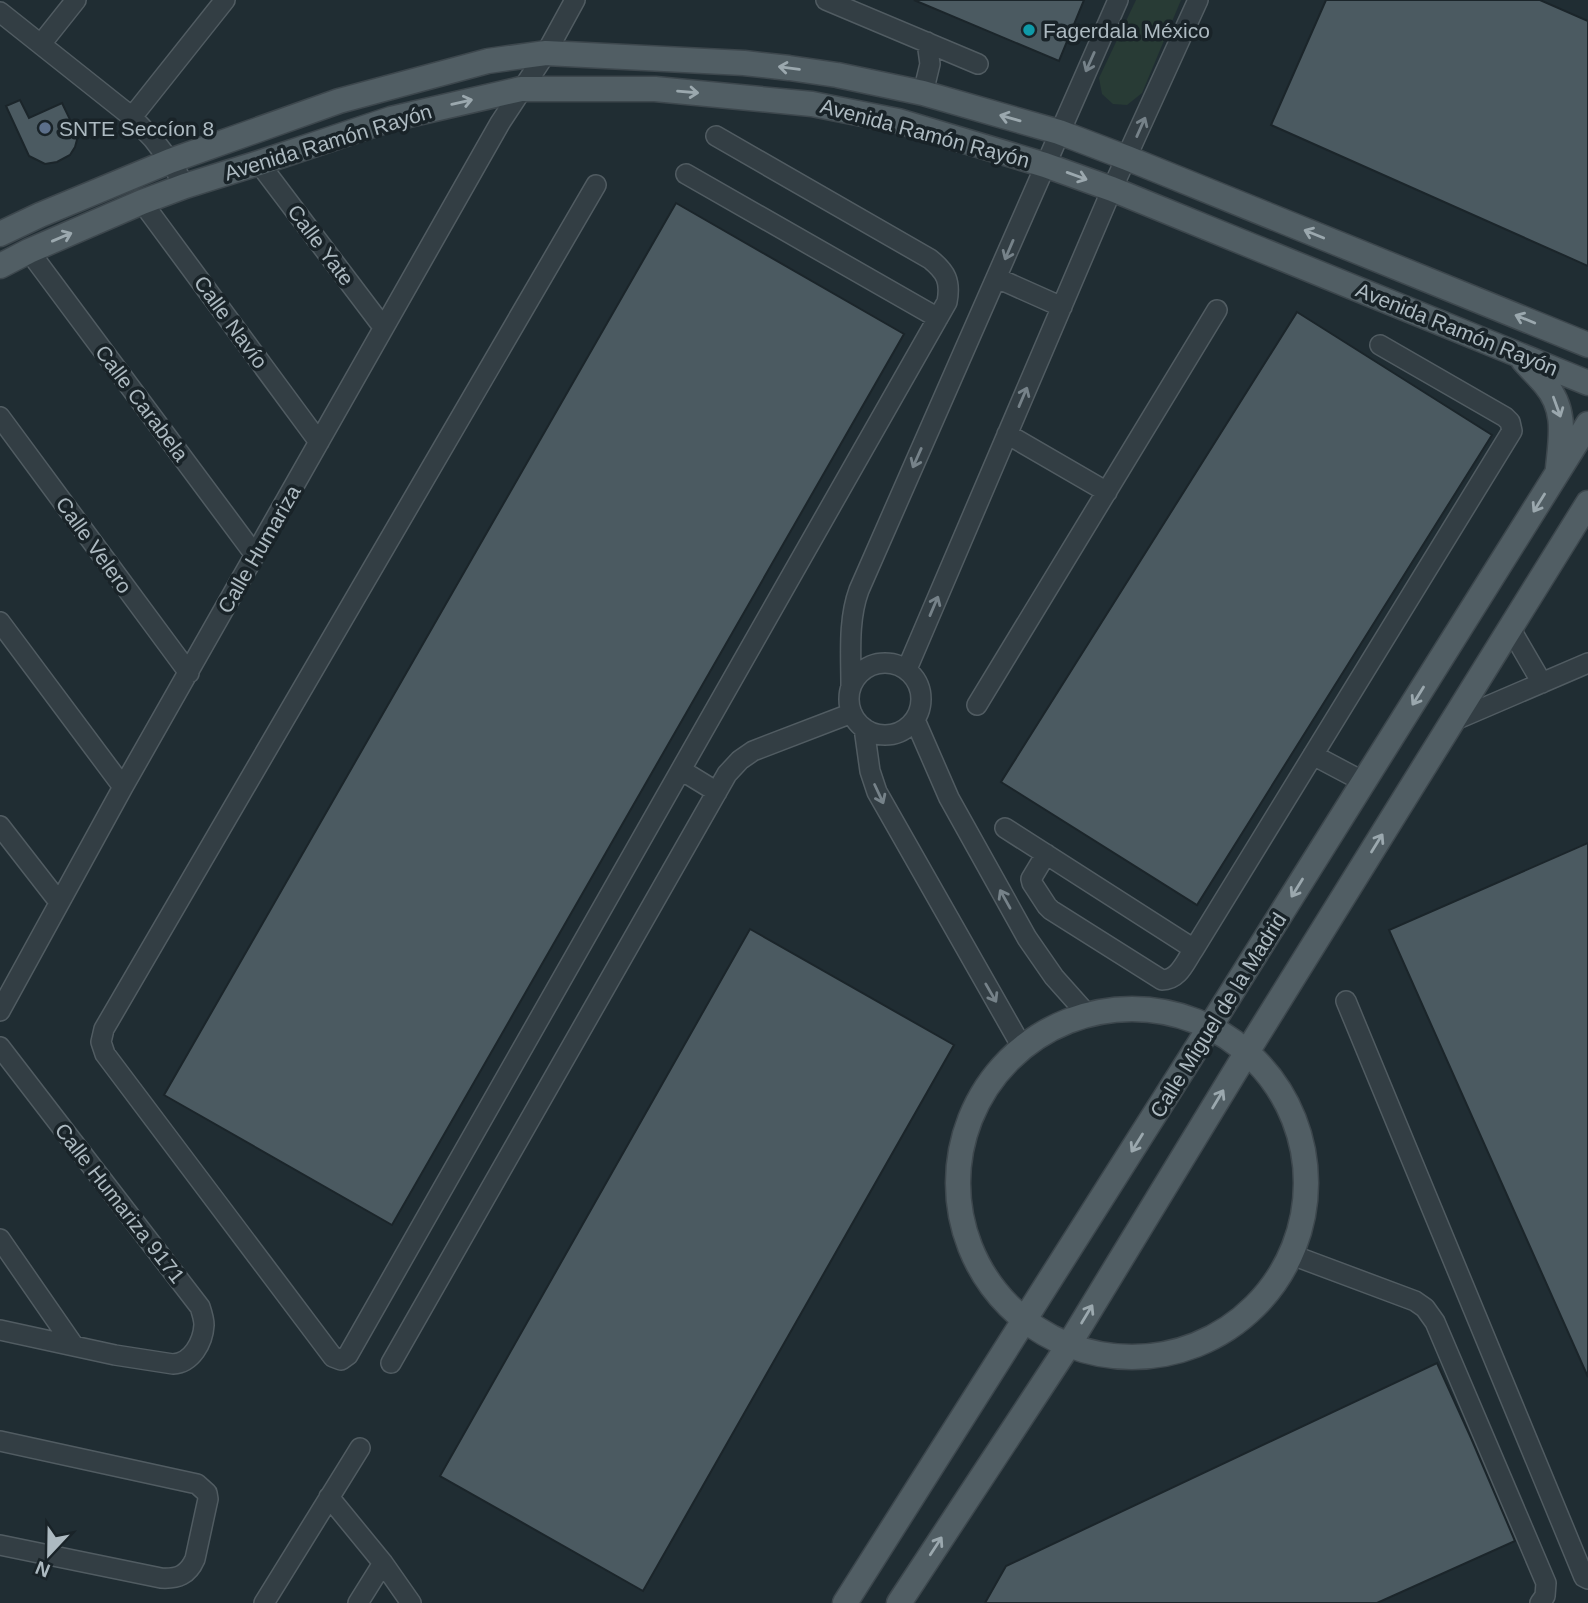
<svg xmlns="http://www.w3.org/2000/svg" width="1588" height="1603" font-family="Arial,sans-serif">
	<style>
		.green { fill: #283b35 }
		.building { fill: #4b5a61; stroke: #1b252a; stroke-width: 2 }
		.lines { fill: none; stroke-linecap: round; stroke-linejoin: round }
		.minor-casing { stroke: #515c62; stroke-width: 22 }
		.major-casing { stroke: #3d474d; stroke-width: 27 }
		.minor { stroke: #333e44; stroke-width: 19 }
		.major { stroke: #515e64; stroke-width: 24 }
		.oneway { stroke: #768289 }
		.oneway2 { stroke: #9ba8ae }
		.culture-dot { fill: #0f9aa8; stroke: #192328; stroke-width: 2.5 }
		.service-dot { fill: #5c6f8a; stroke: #192328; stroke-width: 2.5 }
		.labels { text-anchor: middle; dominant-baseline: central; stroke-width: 7; stroke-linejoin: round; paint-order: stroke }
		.poi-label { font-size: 21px; fill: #adbac1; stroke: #192328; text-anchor: start }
		.street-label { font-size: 21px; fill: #adbac1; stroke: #192328 }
	</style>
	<rect width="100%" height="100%" fill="#202d33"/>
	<path class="green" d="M1136,0H1181L1142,93L1127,105L1113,104L1102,94L1099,78Z"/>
	<path class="building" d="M914,0H1084L1059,61Z
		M1326,0H1540L1588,21V266L1271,125Z
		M20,100L29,118L62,103L78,136L75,147L70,155L57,162L45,164L29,156L6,106Z
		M676,203L904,334L392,1225L164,1095Z
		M1297,312L1492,435L1197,905L1001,782Z
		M1588,843V1377L1389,930Z
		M750,929L954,1045L643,1591L440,1476Z
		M1437,1363L1471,1438L1515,1541L1377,1603H985L1006,1566Z"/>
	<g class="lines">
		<defs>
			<path id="minor" d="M826,0L978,64
				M0,12L132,117L153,139L170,161L185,186
				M41,44L76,0
				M923,93L930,64L927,42
				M132,117L225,0
				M259,163L383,327
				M686,174L938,318
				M596,185L104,1029L101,1042L105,1054L333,1357L341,1360L348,1355L947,302C951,281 946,272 930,259L716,136
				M142,202L319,442
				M29,251L255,555
				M997,278L1062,307
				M0,417L189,673
				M1007,434L1107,492
				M0,622L123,787
				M1510,628L1542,683
				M849 699a36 36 0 1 1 72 0a36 36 0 1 1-72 0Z
				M907,669L1112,189L1198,0
				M851,686C851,653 848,620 859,590L1118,0
				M977,705L1217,310
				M915,720L949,798L1027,938L1054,977L1087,1014
				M1453,721L1588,663
				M864,728L870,771L877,792L1022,1047
				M1313,755L1364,782
				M681,770L717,792
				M0,826L59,902
				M1005,828L1194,949
				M1046,854L1031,879L1032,883L1047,906L1051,910L1162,980C1179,980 1185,962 1194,949L1512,431L1510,422L1505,417L1380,345
				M1346,1001L1584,1577L1588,1579
				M0,1011L123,787L500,123L546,53L575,0
				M0,1047L200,1307C202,1313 204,1319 204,1325C203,1342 192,1363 173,1364L115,1355L0,1330
				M0,1239L74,1346
				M1292,1255L1415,1301L1425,1308L1435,1322L1546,1583L1545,1596L1540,1603
				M391,1363L727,774L740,760L753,751L852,713
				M0,1441L197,1484L207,1493L208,1499L195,1559C188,1575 178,1579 161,1578L0,1545
				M329,1497L383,1563L411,1603
				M264,1603L360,1448
				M358,1603L383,1563"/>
			<path id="major" d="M0,234L40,215L170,161L339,101L488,61L546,53L744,63L789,68L837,75L923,93L1059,132L1127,158L1588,345
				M0,266L29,251L142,202L185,186L259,163L391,119L521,89H655L812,104L898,121L1045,165L1112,189L1588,383
				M1523,360C1530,368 1538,376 1545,384C1567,410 1561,437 1558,468
				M958 1183a174 174 0 1 1 348 0a174 174 0 1 1-348 0Z
				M845,1603L1210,1027L1588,424
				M899,1603L1068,1346L1247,1052L1588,503"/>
		</defs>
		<use href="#minor" class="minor-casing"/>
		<use href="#major" class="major-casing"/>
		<use href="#minor" class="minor"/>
		<use href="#major" class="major"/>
	</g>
	<defs><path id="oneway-shaft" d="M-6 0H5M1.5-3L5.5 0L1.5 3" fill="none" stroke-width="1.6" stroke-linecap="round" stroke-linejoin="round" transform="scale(1.75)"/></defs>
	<g class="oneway">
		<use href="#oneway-shaft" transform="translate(1090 62) rotate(114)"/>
		<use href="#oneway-shaft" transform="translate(1141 127) rotate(-66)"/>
		<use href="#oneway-shaft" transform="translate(1009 250) rotate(113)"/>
		<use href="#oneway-shaft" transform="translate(1023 397) rotate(-67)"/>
		<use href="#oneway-shaft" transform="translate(917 458) rotate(114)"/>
		<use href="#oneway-shaft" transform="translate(934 606) rotate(-67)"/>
		<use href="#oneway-shaft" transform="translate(879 794) rotate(65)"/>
		<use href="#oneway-shaft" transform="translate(1005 899) rotate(-119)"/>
		<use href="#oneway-shaft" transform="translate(991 993) rotate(60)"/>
	</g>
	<g class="oneway2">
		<use href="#oneway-shaft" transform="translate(789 68) rotate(-173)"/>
		<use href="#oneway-shaft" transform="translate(688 92) rotate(5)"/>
		<use href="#oneway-shaft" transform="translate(462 102) rotate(-13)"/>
		<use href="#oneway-shaft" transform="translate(1010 118) rotate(-164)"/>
		<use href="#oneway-shaft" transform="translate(1077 176) rotate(20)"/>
		<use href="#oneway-shaft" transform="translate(1314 234) rotate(-158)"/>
		<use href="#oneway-shaft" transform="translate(62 237) rotate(-23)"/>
		<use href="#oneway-shaft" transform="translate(1525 319) rotate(-158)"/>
		<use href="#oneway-shaft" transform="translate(1557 407) rotate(70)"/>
		<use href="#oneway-shaft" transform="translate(1539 503) rotate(122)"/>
		<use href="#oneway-shaft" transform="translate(1418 696) rotate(122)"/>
		<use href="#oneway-shaft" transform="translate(1377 843) rotate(-58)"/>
		<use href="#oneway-shaft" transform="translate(1297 888) rotate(122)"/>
		<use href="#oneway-shaft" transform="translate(1218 1099) rotate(-59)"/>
		<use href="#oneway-shaft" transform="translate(1137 1143) rotate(122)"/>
		<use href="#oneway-shaft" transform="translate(1087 1314) rotate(-59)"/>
		<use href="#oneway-shaft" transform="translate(936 1546) rotate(-57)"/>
	</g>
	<circle class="culture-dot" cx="1029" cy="30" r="7"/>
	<circle class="service-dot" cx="45" cy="128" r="7"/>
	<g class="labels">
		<g class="poi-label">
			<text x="1043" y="30">Fagerdala México</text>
			<text x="59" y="128">SNTE Seccíon 8</text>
		</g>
		<g class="street-label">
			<text transform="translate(925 133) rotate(15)">Avenida Ramón Rayón</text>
			<text transform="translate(328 142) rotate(-17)">Avenida Ramón Rayón</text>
			<text transform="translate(321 245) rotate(53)">Calle Yate</text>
			<text transform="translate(231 322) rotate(54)">Calle Navío</text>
			<text transform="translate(1457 329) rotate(22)">Avenida Ramón Rayón</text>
			<text transform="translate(142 403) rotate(53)">Calle Carabela</text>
			<text transform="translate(94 545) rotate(54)">Calle Velero</text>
			<text transform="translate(259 549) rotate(-60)">Calle Humariza</text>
			<text transform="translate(1218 1015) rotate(-58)">Calle Miguel de la Madrid</text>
			<text transform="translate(120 1203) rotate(52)">Calle Humariza 9171</text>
		</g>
	</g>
	<g transform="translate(49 1554) rotate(202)" stroke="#192328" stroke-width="5" paint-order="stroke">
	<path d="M0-5L12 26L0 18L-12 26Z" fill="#adbac1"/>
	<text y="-10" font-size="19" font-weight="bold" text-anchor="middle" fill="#adbac1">N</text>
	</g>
</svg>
